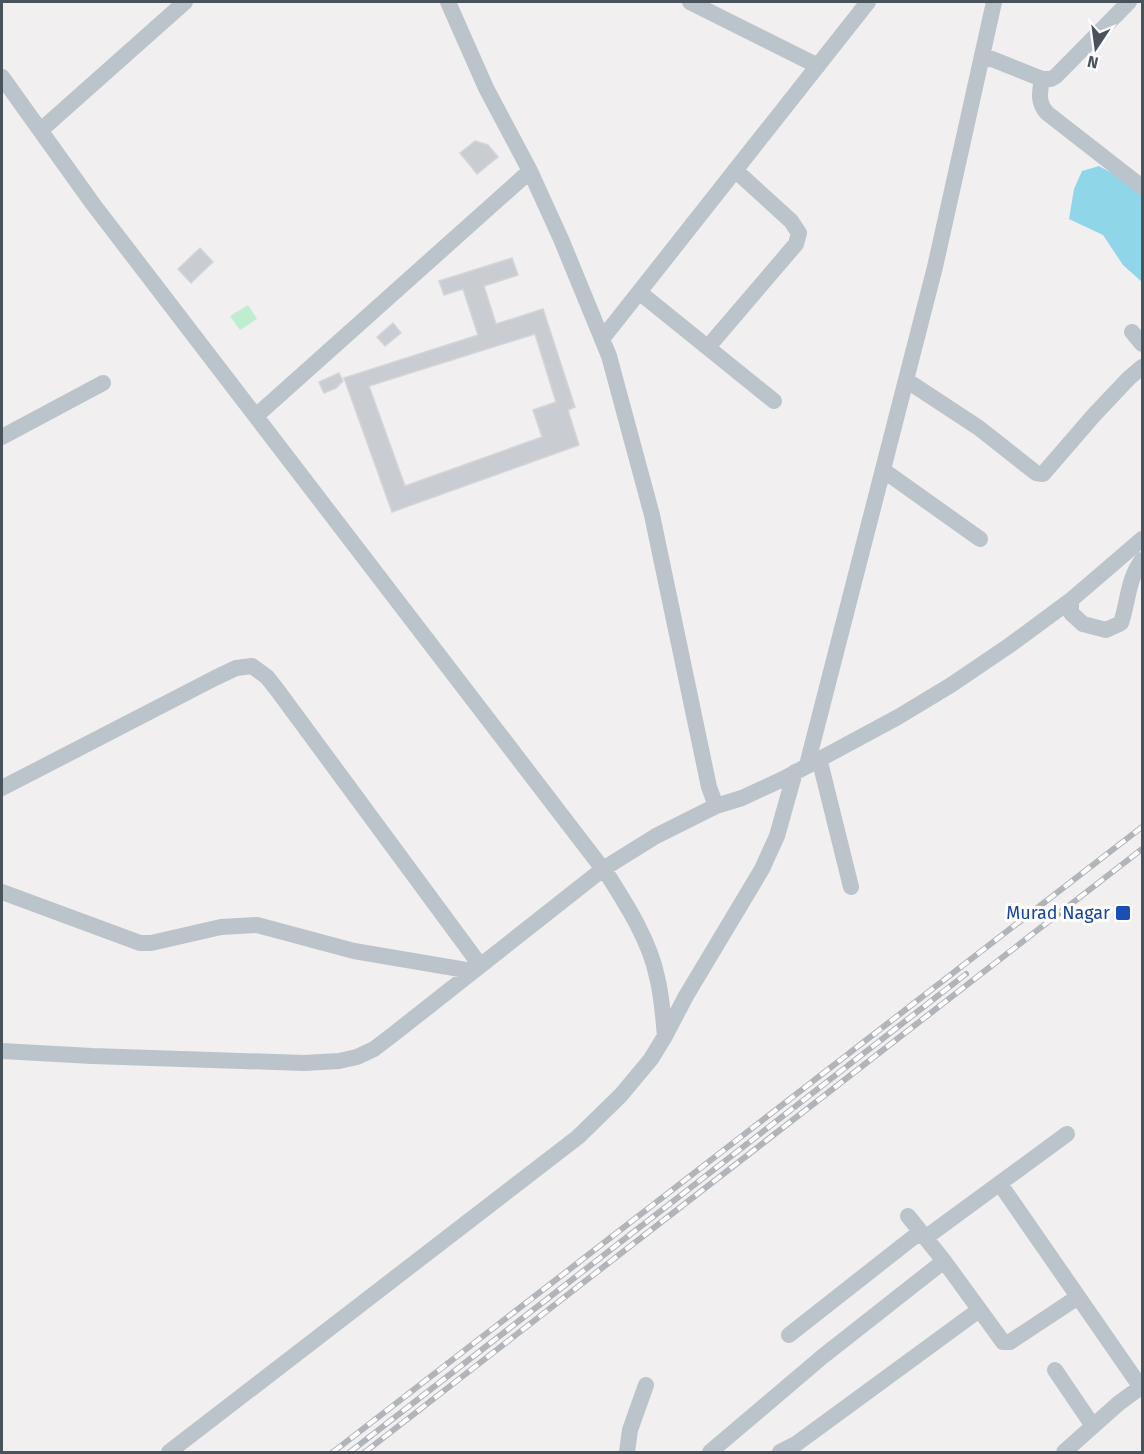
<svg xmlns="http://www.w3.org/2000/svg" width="1144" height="1454" font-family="'Fira Sans',sans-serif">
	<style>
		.green { fill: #bfedd0 }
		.water { fill: #8fd7e8 }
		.building { fill: #c9ccd1; stroke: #d3d5da; stroke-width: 1.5; fill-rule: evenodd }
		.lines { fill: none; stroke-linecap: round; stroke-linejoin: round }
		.minor { stroke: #bbc4cb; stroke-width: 16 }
		.rail-casing { stroke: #b1b4b9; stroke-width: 6 }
		.rail { stroke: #fff; stroke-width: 4; stroke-dasharray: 11; stroke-linecap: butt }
		.transit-dot { fill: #1a4fb4; stroke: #fff; stroke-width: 2 }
		.labels { text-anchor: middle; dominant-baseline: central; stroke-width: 6; stroke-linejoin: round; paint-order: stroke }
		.transit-label { font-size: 18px; fill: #164399; stroke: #fff; text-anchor: end }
	</style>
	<rect width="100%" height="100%" fill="#f1efef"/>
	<path class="green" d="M248,305L257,319L240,330L230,316Z"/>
	<path class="water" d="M1099,166L1119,177L1142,194V282L1123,265L1103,235L1069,219L1074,189L1082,171Z"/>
	<path class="building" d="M475,141L488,145L498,157L477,174L460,153Z
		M200,248L213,262L191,283L178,269Z
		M512,258L518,275L484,286L496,324L543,309L575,407L568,410L579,445L392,512L344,378L478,335L463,289L444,295L439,281ZM535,334L556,402L533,410L542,437L405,486L369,386Z
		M393,323L401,333L385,346L377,337Z
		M339,373L343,381L336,388L324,393L319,382Z"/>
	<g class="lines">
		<path class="minor" d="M448,2L486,88L530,171L561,239L609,356L652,515L709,787L716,806L742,798L783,779L898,717L951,685L1010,645L1071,600L1142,539
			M690,2L818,66
			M982,55L1042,79H1051L1056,76L1129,2
			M2,77L93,204L609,877C628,907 650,942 657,977C662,996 663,1017 665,1036
			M1042,79C1040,92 1037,102 1047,113L1142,187
			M41,130L185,2
			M639,292L774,401
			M1132,332L1142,344
			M602,339L868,2
			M708,347L796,244L799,233L791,221L735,170
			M906,380L979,428L1036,473L1043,474L1094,415L1129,378L1142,367
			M256,416L530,171
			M2,437L103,383
			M883,470L980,539
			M1071,600V613L1083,624L1106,630L1121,623C1129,599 1127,581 1142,560
			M819,758L851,887
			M807,765L935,267L994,2
			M2,788L215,678L236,668L252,666L267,677L278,691L480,965
			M2,892L140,943H151L221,927L257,925L354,951L472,971
			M2,1051L92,1056L304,1063L339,1061L357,1057L374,1049L395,1033L603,869L656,836L716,806
			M1000,1184L1142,1389
			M908,1216L944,1261L1003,1342H1010L1078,1297
			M925,1238L1067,1134
			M789,1335L920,1232
			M1055,1370L1093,1426
			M169,1452L578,1137L621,1095L651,1059L665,1036L686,996L762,869L777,836L795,772
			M627,1452L630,1430L646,1385
			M710,1452L822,1357L944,1261
			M780,1452L796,1444L979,1310
			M1064,1452L1119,1403L1141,1387"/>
		<defs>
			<path id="rail" d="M333,1452L1142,827
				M350,1452L966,974
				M365,1452L1142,849"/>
		</defs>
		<use href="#rail" class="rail-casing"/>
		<use href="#rail" class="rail"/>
	</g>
	<rect class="transit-dot" x="1115" y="905" width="16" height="16" rx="3"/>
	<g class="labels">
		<g class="transit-label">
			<text x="1110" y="913">Murad Nagar</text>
		</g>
	</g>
	<rect width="1144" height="1454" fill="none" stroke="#48535c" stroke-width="6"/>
	<g transform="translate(1096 48) rotate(193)" stroke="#ffffff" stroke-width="4.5" paint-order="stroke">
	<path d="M0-4.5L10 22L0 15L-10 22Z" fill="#48535c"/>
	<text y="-9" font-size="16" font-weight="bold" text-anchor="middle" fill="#48535c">N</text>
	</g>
</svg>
